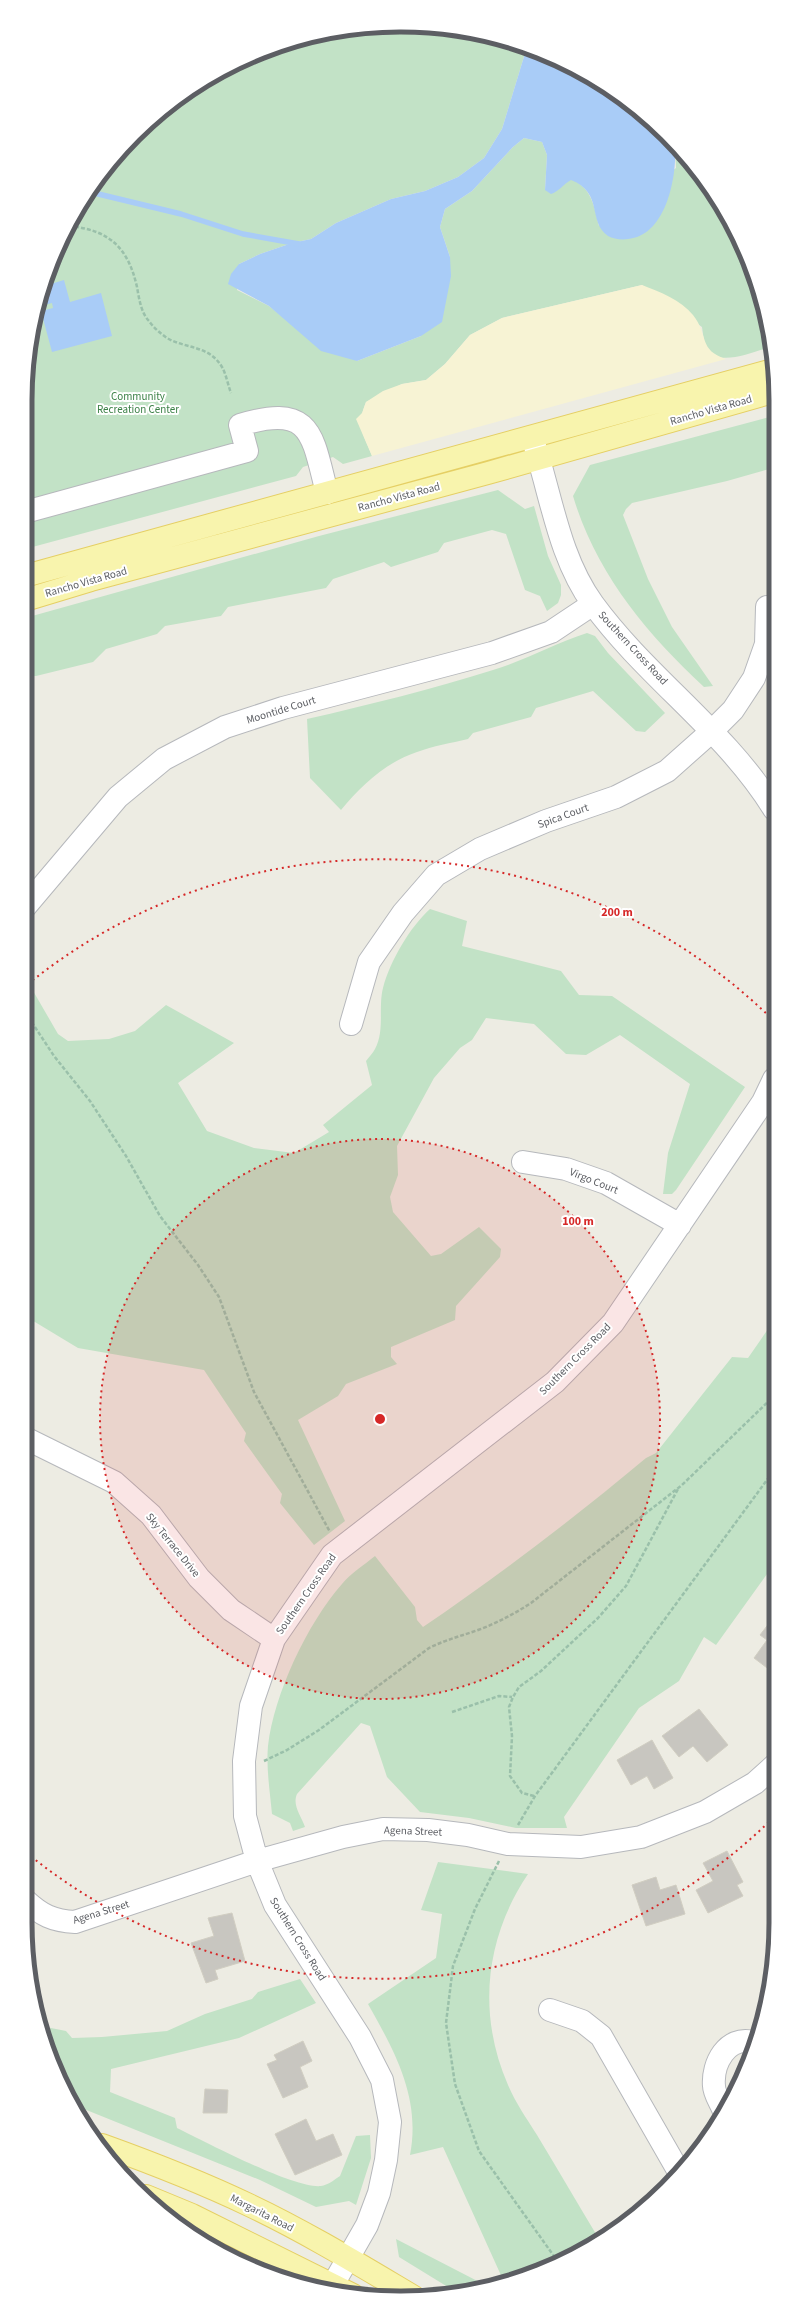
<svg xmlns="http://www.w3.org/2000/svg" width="801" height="2323" font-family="'Source Sans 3',sans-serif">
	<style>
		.green { fill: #c2e2c6 }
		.sand { fill: #f7f3d4 }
		.water { fill: #a9ccf7 }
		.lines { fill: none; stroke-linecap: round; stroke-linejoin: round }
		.stream { stroke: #a9ccf7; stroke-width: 5.5 }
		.building { fill: #c8c6c0; stroke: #d1cec2 }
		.minor-casing { stroke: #b6b8bc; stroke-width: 24 }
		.major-casing { stroke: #e5cf64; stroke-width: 24 }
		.path { stroke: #9ac0aa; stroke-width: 2.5; stroke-dasharray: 4 2; stroke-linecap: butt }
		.minor { stroke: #fff; stroke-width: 22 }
		.major { stroke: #f8f4ad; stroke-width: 22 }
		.ring { fill: none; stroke: #d62828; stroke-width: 2; stroke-dasharray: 2 4 }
		.labels { text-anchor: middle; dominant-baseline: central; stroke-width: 4; stroke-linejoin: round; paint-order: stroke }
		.park-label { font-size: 11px; fill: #3c8147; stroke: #fff }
		.street-label { font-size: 11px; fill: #5c5e63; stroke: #fff }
		.rim { fill: none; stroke: #5c5e63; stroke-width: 5 }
		.centre { fill: #d62828; stroke: #fff; stroke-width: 2 }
		.ring-label { font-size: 12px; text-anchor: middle; font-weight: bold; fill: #d62828; stroke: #fff; stroke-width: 4; stroke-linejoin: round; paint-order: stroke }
	</style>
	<rect width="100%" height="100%" fill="#edece3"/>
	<path class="green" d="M425,26L497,38L526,50L502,129L484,158L458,177L425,191L391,199L336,223L311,239L292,243L260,254L239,264L237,290L269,306L294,326L357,361L421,336L450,257L440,227L445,209L472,191L513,147L524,138L542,142L547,155L545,190L563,185L571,179C592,188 594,206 599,226L676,168L675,147L683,153L737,235L771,347C755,351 718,368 707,349C704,343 703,334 702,327L642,285L502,318L470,335L445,364L426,380L402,384L366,402C356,428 363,432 372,456L343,464L333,457L303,467L296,476L25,549V400L38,304L64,235L102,172L153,118L213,75L280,45L351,28Z
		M773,416V468L727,481L632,503L626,509L623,515L648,579L672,627L713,686L704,687C646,633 596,573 573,496L590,465Z
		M498,490L525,509L534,506L548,556L561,585V595L558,603L547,611L540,596L525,590L506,534L492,530L444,543L438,552L391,567L384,562L333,579L326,588L228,607L221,616L165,626L157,634L106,649L93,662L36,676H25V618L319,536Z
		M587,633L595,636L608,653L665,713L645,732L636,731L593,691L536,708L531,717L473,733L468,739C451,743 433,746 417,752C386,762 361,786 341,810L310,778L307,719C369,705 432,689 493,670C526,660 555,643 587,633Z
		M430,909L467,921L462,946L561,971L579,995L612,996L745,1087L676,1190L672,1194H663L668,1153L690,1084L620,1035L586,1055L566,1054L534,1024L486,1018L472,1040L460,1048L434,1078L397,1146L398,1175L390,1197L393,1212L431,1256L441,1254L479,1227L501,1249L500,1257L456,1306L455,1320L391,1347V1357L397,1364L346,1384L338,1396L298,1420L345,1521L314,1545L280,1503L282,1494L244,1441L246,1433L204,1370L78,1348L25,1316V1084L28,1083L32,1074L25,1061V977L58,1034L68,1041L109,1039L135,1031L166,1005L234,1043L178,1083L207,1131L254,1148L294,1153L329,1132L323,1125L372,1085L366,1061C369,1057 373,1053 375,1049C385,1031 378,1007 383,988C390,961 410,927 430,909Z
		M775,1319V1563L716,1645L704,1637L679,1681L639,1708L564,1817L567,1828H516L469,1818L420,1812L387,1777L370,1726L361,1723L297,1794C292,1805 301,1816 305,1827L293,1831L290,1823L272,1814C270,1792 266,1768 268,1746C274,1694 307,1624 342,1584C351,1573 364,1565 375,1556L415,1607L417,1620L423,1627C500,1575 574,1518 646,1458L656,1453L732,1357L748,1358Z
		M438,1862L528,1874C485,1938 477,2014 508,2085C515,2102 527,2119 537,2135C558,2170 578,2204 599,2239L504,2282L443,2147L410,2155C421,2098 395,2052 368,2004L436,1958L442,1914L421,1910Z
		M300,1979L316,2003L239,2038L111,2069L110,2092L175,2118L177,2128C206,2142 294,2189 321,2186C328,2185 334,2180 340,2176L356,2136L370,2135L371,2158L356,2205L349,2201L316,2207L260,2180L79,2107L53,2066L41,2026L66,2031L72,2038L102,2037L167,2031L205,2014L252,1999L258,1992Z
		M396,2239L489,2287L456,2292L399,2257Z"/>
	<path class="sand" d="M642,285C660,292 681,300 693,315C709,335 698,350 726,359L372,456L356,419L362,413L366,402L383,391L402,384L426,380L445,364L470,335L502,318Z"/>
	<path class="water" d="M526,50L588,75L675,147C677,177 666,236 628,239C622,240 613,239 608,236C587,221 604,193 571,180C563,184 560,191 551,194L545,190L547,155L542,142L524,138L513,147L472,191L445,209L440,227L450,257L451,276L442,322L421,336L357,361L321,351L269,306L228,284L231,274L239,264L260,254L292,243L311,239L336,223L391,199L425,191L458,177L484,158L502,129Z
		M64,280L70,302L101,293L112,336L52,352L41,311L53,308L52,303L37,307L44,286Z"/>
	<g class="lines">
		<path class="stream" d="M90,192L181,214L243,234L299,244"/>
	</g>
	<path class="building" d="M770,1622L775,1625V1674L754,1658L767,1640L760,1635Z
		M699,1709L728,1745L707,1762L693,1746L679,1757L662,1736Z
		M652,1740L673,1778L654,1789L647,1776L631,1785L617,1760Z
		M727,1851L743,1882L737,1885L743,1896L708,1913L696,1890L713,1881L703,1863Z
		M656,1877L660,1890L676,1885L685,1914L646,1926L632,1885Z
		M232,1913L245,1961L215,1970L218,1979L206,1983L191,1943L214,1936L208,1918Z
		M303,2041L312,2061L300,2067L308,2087L283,2098L267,2064L277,2060L274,2055Z
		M205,2089L228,2090L227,2113H203Z
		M306,2119L316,2141L333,2134L342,2155L295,2175L275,2134Z"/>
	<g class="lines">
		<defs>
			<path id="minor" d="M532,437C551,493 558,556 593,604C647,678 726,731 774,809
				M25,512L247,451L240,425C312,403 312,434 327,493
				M25,907L118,797L164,759L225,727L283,708L492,653L551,632L593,604
				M351,1024L369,962L403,913L436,875L480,849L546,821L616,797L667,771L712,731L733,710L754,678L766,644L767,607
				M523,1162L566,1169L606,1183L680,1225
				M25,1438L114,1482L151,1515L199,1578L231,1610L274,1639
				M25,1900C41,1915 53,1921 75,1922L257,1861L343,1837L383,1829L428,1830L468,1835L508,1844L581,1847L641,1837L705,1812L755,1783L776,1764
				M550,2010L582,2021L601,2036L679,2172
				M723,2109C720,2102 714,2093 714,2086C712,2064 727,2035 753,2042
				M331,2288L367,2225L379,2193L386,2160L390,2122L382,2080L360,2037L275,1905L257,1861L245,1816L244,1761L251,1706L274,1639L332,1555L555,1382L613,1323L763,1102L774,1079"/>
			<path id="major" d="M25,576L773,370
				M25,600L91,580L488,473L773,392
				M102,2145C152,2163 201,2182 249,2205C306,2232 360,2265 414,2297
				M146,2196L192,2215L353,2295"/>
		</defs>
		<use href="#minor" class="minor-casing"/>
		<use href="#major" class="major-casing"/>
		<path class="path" d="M69,226C109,230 128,247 137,287C139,298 141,313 149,321C153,327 161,334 167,338C186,349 209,345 222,367C226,374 228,385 231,393
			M25,478L31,477
			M25,1012L54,1056L90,1101L126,1156L160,1216L198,1265L219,1297L254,1392L330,1532
			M452,1712L499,1696L512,1697
			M264,1761L287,1750L319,1730L429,1648C445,1640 461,1636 478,1630C497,1623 514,1614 531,1603L682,1485L775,1395
			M534,1796L522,1793L510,1776L512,1736L509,1707L513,1697L519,1687L541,1671L598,1618L626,1586L678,1489
			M518,1825L535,1796L775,1469
			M499,1861L475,1909L453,1966L446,2023L455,2084L479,2151L556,2259"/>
		<use href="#minor" class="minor"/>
		<use href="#major" class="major"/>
	</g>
	<circle cx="380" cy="1419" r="280" fill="#d62828" fill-opacity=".12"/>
	<g class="ring">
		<circle cx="380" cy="1419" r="280"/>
		<path d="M773 1818A560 560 0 0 1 28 1854M28 984A560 560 0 0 1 773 1020"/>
	</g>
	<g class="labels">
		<g class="park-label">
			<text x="138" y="396">Community<tspan x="138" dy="13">Recreation Center</tspan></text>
		</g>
		<g class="street-label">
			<text transform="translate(711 410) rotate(-16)">Rancho Vista Road</text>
			<text transform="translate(399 497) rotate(-15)">Rancho Vista Road</text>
			<text transform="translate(86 582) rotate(-16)">Rancho Vista Road</text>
			<text transform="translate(633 648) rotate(47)">Southern Cross Road</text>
			<text transform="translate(281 710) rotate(-17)">Moontide Court</text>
			<text transform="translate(563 816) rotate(-20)">Spica Court</text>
			<text transform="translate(594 1181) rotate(22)">Virgo Court</text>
			<text transform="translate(575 1359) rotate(-45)">Southern Cross Road</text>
			<text transform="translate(173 1545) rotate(51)">Sky Terrace Drive</text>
			<text transform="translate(306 1594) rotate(-55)">Southern Cross Road</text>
			<text transform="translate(413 1831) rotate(2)">Agena Street</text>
			<text transform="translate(101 1912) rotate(-17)">Agena Street</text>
			<text transform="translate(298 1939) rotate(58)">Southern Cross Road</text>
			<text transform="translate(262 2213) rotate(27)">Margarita Road</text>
		</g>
	</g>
	<path d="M0 0H801V2323H0ZM400 32H401A368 368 0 0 1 769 400V1923A368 368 0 0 1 401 2291H400A368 368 0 0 1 32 1923V400A368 368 0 0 1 400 32Z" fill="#fff" fill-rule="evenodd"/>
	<path class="rim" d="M400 32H401A368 368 0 0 1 769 400V1923A368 368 0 0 1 401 2291H400A368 368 0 0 1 32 1923V400A368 368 0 0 1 400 32Z"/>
	<circle cx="380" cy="1419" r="6" class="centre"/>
	<g class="ring-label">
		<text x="617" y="916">200 m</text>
		<text x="578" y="1225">100 m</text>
	</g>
</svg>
